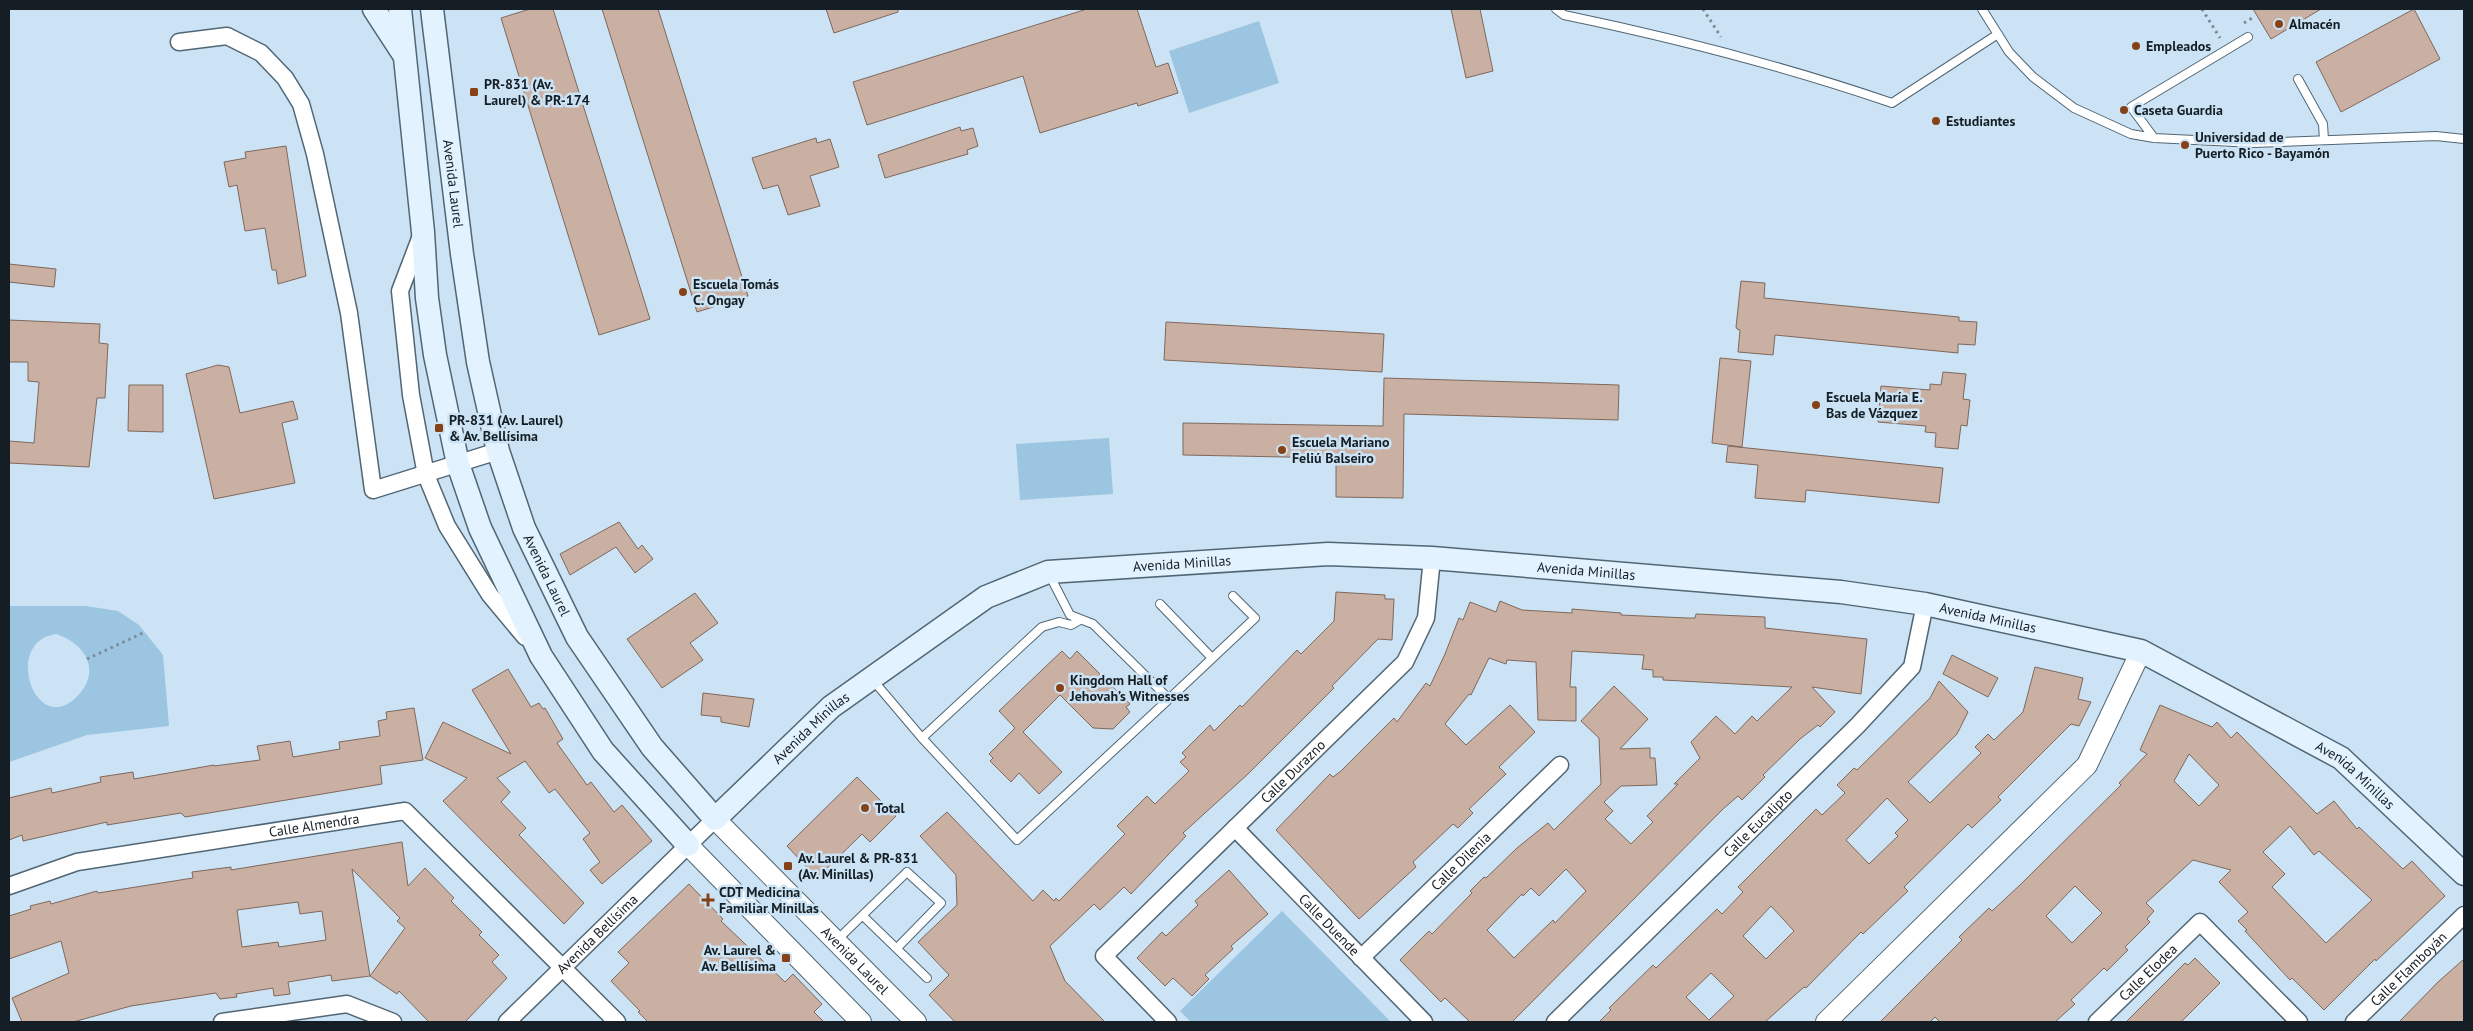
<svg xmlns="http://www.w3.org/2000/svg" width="2473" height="1031" font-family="'PT Sans',sans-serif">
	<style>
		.green { fill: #9cc5e2; fill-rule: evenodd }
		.building { fill: #c9b0a3; stroke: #7f685c; fill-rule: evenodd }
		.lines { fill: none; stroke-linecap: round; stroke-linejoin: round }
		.service-casing { stroke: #516675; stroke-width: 10 }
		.minor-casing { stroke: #516675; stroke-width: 19 }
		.tertiary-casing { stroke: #516675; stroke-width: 22 }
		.secondary-casing { stroke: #516675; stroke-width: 25 }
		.path { stroke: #7b8c98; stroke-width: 3; stroke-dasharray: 2.5 4; stroke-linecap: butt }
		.service { stroke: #fff; stroke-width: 8 }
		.minor { stroke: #fff; stroke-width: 16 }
		.tertiary { stroke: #fff; stroke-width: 20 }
		.secondary { stroke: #e2f2fe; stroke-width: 22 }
		.poi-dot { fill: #864117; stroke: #cbe3f4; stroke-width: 2 }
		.labels { text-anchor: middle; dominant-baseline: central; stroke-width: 5; stroke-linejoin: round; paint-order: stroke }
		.poi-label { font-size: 14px; font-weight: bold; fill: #151e24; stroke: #cbe3f4; text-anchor: start }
		.street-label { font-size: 14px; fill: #151e24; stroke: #cbe3f4 }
	</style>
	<rect width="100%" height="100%" fill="#cbe3f4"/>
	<path class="green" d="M1259,21L1279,83L1189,113L1169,51Z
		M1109,438L1113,494L1020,500L1016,444Z
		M9,606H86L118,611L139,625L163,655L169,726L87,735L9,762ZM56,634C82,642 101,667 81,692C38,745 0,642 56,634Z
		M1282,911L1391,1022H1191L1180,1011Z"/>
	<path class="building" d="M530,9H553L650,319L599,335L501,18Z
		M602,9H658L748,296L697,312Z
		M826,9H898V12L834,33Z
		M1087,9H1137L1156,67L1168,63L1178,93L1138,106L1137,103L1040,133L1023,76L867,125L853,82Z
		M1451,9H1480L1493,71L1466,78Z
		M2253,9H2321L2271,39Z
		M2414,9L2440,59L2341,112L2316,62Z
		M960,127L961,131L973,128L978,146L967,150L968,154L885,178L878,155Z
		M816,138L817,143L830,139L839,167L810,176L820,206L788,215L778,185L763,189L752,158Z
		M286,146L306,276L278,284L276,270H272L265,228L245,231L237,185L229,187L224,162L246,158L245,152Z
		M9,264L56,269L54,287L9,282Z
		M1741,281L1765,283L1764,298L1959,317V321L1977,322L1975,345L1958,344V353L1775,335L1773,355L1738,352L1740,330L1737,329L1736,327Z
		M9,320L100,324L99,343L108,344L105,398H97L89,467L9,463V441L34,443L39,382L28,381V362H9Z
		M1166,322L1384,334L1382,372L1164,360Z
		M1720,358L1751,361L1742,447L1712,443Z
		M218,365L229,367L240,413L293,401L298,419L282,423L295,483L214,499L186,374Z
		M1943,372L1966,374L1963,399L1970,400L1967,426L1961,425L1958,449L1935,447L1936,433L1925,432L1926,426L1878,422L1881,386L1930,390V384L1941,385Z
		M1384,378L1619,385L1618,420L1404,414L1403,498L1336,497V458L1183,455V423L1383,426Z
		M129,385H163V432L128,431Z
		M1728,446L1943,468L1939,503L1806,490L1805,502L1755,498L1758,465L1726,462Z
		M619,522L638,549L642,545L653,559L635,573L616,547L570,575L560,554Z
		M1336,592L1385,595V599H1394L1392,640L1378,639L1332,686L1334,688L1248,774L1183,833L1186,836L1131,894L1124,887L1100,910L1094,904L1050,946L1065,981L1105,1022H955L929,995L949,975L918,942L957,905L956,875L920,836L947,812L1033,901L1043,890L1054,901L1056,898L1059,901L1125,834L1117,826L1147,796L1155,804L1189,771L1180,762L1186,757L1182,753L1210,725L1214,731L1240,705L1242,707L1297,650L1301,654L1334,621Z
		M695,593L718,623L690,643L703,660L662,688L627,639Z
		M1500,601L1522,610L1572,613V609L1621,613V615L1687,618H1695L1696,614L1765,617V628L1867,639L1861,694L1812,687L1835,712L1820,727L1818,725L1800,739L1763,775L1765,777L1742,800L1738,796L1723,809L1512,1022H1470L1445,998L1441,1002L1437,998L1400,960L1429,931L1432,934L1472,893L1470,891L1484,877L1486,878L1517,848L1548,823L1554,830L1601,784L1599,738L1581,721L1614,686L1648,719L1620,749L1650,748V758H1655L1657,785L1621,786L1604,802L1613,811L1605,819L1631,844L1653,822L1647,816L1678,784H1674L1700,758L1691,742L1716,716L1735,734L1752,716L1757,721L1792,687L1663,680V677H1653V670L1642,669L1644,655L1572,651L1570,687H1576V721L1538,720L1536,662L1507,660L1506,664L1489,658L1471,695L1469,694L1445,724L1466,745L1510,705L1535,732L1499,767L1506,774L1469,809L1473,813L1458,828L1453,824L1413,862L1416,867L1359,919L1276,830L1330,774L1333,777L1341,771L1394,718L1397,722L1426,683L1430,686L1445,654L1459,618L1463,620L1470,602L1496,612ZM1566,869L1586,891L1555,923L1553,920L1514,958L1487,930L1522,894L1523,896L1531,888L1539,896Z
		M1062,651L1070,659L1077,651L1130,704L1126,707L1130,712L1113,729L1093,728L1060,695L1023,732L1062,772L1039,794L1019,773L1011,782L990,761L993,758L989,754L1015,728L999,711Z
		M1952,655L1998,678L1988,697L1943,674Z
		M2035,667L2083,678L2078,699L2091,702L2079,726L2071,724L1998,797L2001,800L1972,828L1968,824L1904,887L1908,891L1863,934L1861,932L1806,988L1804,987L1765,1022H1599L1611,1010L1609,1008L1653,965L1656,968L1717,909L1722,914L1743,892L1738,887L1816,809L1822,815L1845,793L1837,785L1854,768L1857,770L1930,698L1939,681L1968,712L1957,734L1908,782L1930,803L1981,753L1975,747L1988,734L1994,740L2023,712ZM1887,798L1908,820L1895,833L1898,836L1869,864L1846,840ZM1771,906L1794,931L1766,959L1743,936ZM1711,973L1734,996L1709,1020L1686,997Z
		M508,669L531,707L539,703L543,709L545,708L563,739L557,743L587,785L591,782L614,812L622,805L652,841L602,884L590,870L600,862L583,839L590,833L555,789L549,793L525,761L497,778L510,792L501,802L526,828L519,835L584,903L564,924L443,801L467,778L425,758L443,722L511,754L472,690Z
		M703,693L754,699L749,727L721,722V717L701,715Z
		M2160,705L2212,727L2217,722L2231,738L2237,732L2317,814L2334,801L2357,829L2359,827L2403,869L2412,861L2445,896L2376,961L2375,959L2324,1010L2292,978L2290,980L2245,931L2247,930L2238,921L2248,912L2219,882L2231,870L2193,860L2146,903L2154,911L2147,919L2150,922L2125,947L2128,950L2107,971L2104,968L2071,1000L2075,1004L2055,1022H1940L1935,1017L1930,1022H1880L1962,940L1959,937L1989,908L1992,911L2020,885L2121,785L2119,783L2147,754L2140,750ZM2189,754L2219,785L2199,806L2174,781ZM2290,826L2314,855L2319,851L2372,900L2326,943L2272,887L2285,874L2263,852ZM2075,886L2102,913L2072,943L2046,916Z
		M414,708L423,760L380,766L382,784L185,817L181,813L107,825V822L23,841L22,835L9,840V798L51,788L52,793L101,782L100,777L133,772L134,779L214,765V766L260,760L257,746L290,741L293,757L340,749L339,742L380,736L378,721L387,719L386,712Z
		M857,777L896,816L870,842L862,834L817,878L787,846Z
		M402,842L408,886L425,868L454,898L451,901L482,932L479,935L499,955L492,962L507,978L465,1022H429L399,991L397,994L370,976L405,928L397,921L400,918L352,869L370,976L332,981L331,975L288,982L290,994L274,996L273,988L236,994L237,997L220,999L216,993L131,1006L73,1022H22L12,998L69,973L61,941L9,959V916L31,909L30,906L50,901L51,904L97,891L98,893L193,878L192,872L231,867V870ZM298,902L300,914L322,911L326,940L279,947L278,942L242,947L237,910Z
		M1229,870L1268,914L1231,946L1233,949L1205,975L1209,979L1192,996L1173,978L1165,986L1137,958L1162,932L1166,936L1198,905L1195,901Z
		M689,884L723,919L721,921L785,982L793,974L822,1004L814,1012L824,1022H648L638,1012L640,1011L611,981L629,963L618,952Z
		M2195,958L2220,983L2181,1022H2126L2185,963L2188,965Z
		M2464,959V1022H2399L2438,982Z"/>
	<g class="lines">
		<defs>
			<path id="service" d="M1556,9L1564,15C1675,38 1784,66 1892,103L1998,34
				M1982,9L2009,52L2033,77L2074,108L2131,134L2154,138L2255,143L2436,136L2464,139
				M2298,79L2323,124L2324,140
				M2154,138L2131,107L2248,37
				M1160,604L1212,658
				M872,679L922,738L1017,840L1169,699L1093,624L1070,615L1049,574
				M1169,699L1255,618L1233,596
				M922,738L1042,627L1059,622L1071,625L1080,620
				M863,916L927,978
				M836,941L907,872L941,903L897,948"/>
			<g id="minor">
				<path d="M179,42L227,36L261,53L285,78L301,104L315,154L349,313L373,490L498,451"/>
				<path d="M421,236L400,291L411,395L426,475L447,526L490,595L525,637"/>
				<path id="s1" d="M1235,828L1424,1022"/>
				<path id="s2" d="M9,886L77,862L405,811L617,1022"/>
				<path id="s3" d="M1361,958L1560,765"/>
				<path d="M222,1022L347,1004L393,1022"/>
				<path id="s4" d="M507,1022L715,819"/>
				<path id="s5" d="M1168,1022L1104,956L1405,662L1426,618L1432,558"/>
				<path id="s6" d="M1555,1022L1858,725L1912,667L1925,604"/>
				<path id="s7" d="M2097,1022L2200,922L2299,1022"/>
				<path id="s8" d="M2354,1022L2464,915"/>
			</g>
			<g id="tertiary">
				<path id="s9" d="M715,819L916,1022"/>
				<path d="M688,845L861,1022"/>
				<path d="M1826,1022L2087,765L2141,651"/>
			</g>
			<g id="secondary">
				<path d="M374,9L402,52"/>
				<path d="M400,9L423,232L427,298L435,355L458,464L480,528L541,656L603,751L688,845"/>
				<path id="s10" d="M432,9L462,254L478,362L498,451L524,528L577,637L652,747L715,819L831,707L986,597L1048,572L1328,554L1432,558L1841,592L1925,604L2141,651L2341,758L2464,874"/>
			</g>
		</defs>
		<use href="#service" class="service-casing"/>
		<use href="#minor" class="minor-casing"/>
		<use href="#tertiary" class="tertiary-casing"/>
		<use href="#secondary" class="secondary-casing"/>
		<path class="path" d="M1703,9L1721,37
			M2202,9L2220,38
			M2244,23L2254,17
			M87,659L145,632"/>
		<use href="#service" class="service"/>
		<use href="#minor" class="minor"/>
		<use href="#tertiary" class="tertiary"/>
		<use href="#secondary" class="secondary"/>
	</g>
	<g class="poi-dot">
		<circle cx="2279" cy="24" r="5"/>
		<circle cx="2136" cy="46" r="5"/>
		<rect x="469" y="87" width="10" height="10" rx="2.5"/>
		<circle cx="2124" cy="110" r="5"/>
		<circle cx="1936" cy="121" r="5"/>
		<circle cx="2185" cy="145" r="5"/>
		<circle cx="683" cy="292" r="5"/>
		<circle cx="1816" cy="405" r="5"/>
		<rect x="434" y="423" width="10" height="10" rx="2.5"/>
		<circle cx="1282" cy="450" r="5"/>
		<circle cx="1060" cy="688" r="5"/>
		<circle cx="865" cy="808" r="5"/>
		<rect x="783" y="861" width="10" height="10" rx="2.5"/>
		<path d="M705.5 892.5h5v5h5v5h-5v5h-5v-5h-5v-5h5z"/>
		<rect x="781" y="953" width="10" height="10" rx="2.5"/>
	</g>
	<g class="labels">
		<g class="poi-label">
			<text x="2289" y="24">Almacén</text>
			<text x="2146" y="46">Empleados</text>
			<text x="484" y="84">PR-831 (Av.<tspan x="484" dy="16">Laurel) &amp; PR-174</tspan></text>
			<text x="2134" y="110">Caseta Guardia</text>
			<text x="1946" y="121">Estudiantes</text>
			<text x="2195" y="137">Universidad de<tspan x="2195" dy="16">Puerto Rico - Bayamón</tspan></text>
			<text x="693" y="284">Escuela Tomás<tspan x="693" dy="16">C. Ongay</tspan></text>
			<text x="1826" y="397">Escuela María E.<tspan x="1826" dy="16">Bas de Vázquez</tspan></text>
			<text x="449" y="420">PR-831 (Av. Laurel)<tspan x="449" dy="16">&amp; Av. Bellísima</tspan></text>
			<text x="1292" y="442">Escuela Mariano<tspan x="1292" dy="16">Feliú Balseiro</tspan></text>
			<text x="1070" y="680">Kingdom Hall of<tspan x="1070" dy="16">Jehovah’s Witnesses</tspan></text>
			<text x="875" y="808">Total</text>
			<text x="798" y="858">Av. Laurel &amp; PR-831<tspan x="798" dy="16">(Av. Minillas)</tspan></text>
			<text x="719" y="892">CDT Medicina<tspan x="719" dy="16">Familiar Minillas</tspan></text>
			<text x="776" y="950" text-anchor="end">Av. Laurel &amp;<tspan x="776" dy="16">Av. Bellísima</tspan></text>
		</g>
		<g class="street-label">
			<text stroke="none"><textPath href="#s10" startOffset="176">Avenida Laurel</textPath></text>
			<text stroke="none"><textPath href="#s10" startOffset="1431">Avenida Minillas</textPath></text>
			<text stroke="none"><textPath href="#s10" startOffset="1836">Avenida Minillas</textPath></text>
			<text stroke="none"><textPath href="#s10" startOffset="581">Avenida Laurel</textPath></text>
			<text stroke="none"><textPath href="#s10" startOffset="2241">Avenida Minillas</textPath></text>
			<text stroke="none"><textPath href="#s10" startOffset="1011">Avenida Minillas</textPath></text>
			<text stroke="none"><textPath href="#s5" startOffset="356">Calle Durazno</textPath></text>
			<text stroke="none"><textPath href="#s10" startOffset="2646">Avenida Minillas</textPath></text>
			<text stroke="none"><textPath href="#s6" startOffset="284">Calle Eucalipto</textPath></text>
			<text stroke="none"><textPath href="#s2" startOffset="312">Calle Almendra</textPath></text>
			<text stroke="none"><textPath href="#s3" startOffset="139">Calle Dilenia</textPath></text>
			<text stroke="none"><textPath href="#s1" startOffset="135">Calle Duende</textPath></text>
			<text stroke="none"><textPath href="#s4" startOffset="126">Avenida Bellísima</textPath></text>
			<text stroke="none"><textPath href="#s9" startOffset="199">Avenida Laurel</textPath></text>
			<text stroke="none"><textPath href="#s8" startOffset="76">Calle Flamboyán</textPath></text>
			<text stroke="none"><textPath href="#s7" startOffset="71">Calle Elodea</textPath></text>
		</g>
	</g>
	<rect width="2473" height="1031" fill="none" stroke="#151e24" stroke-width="20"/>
</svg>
